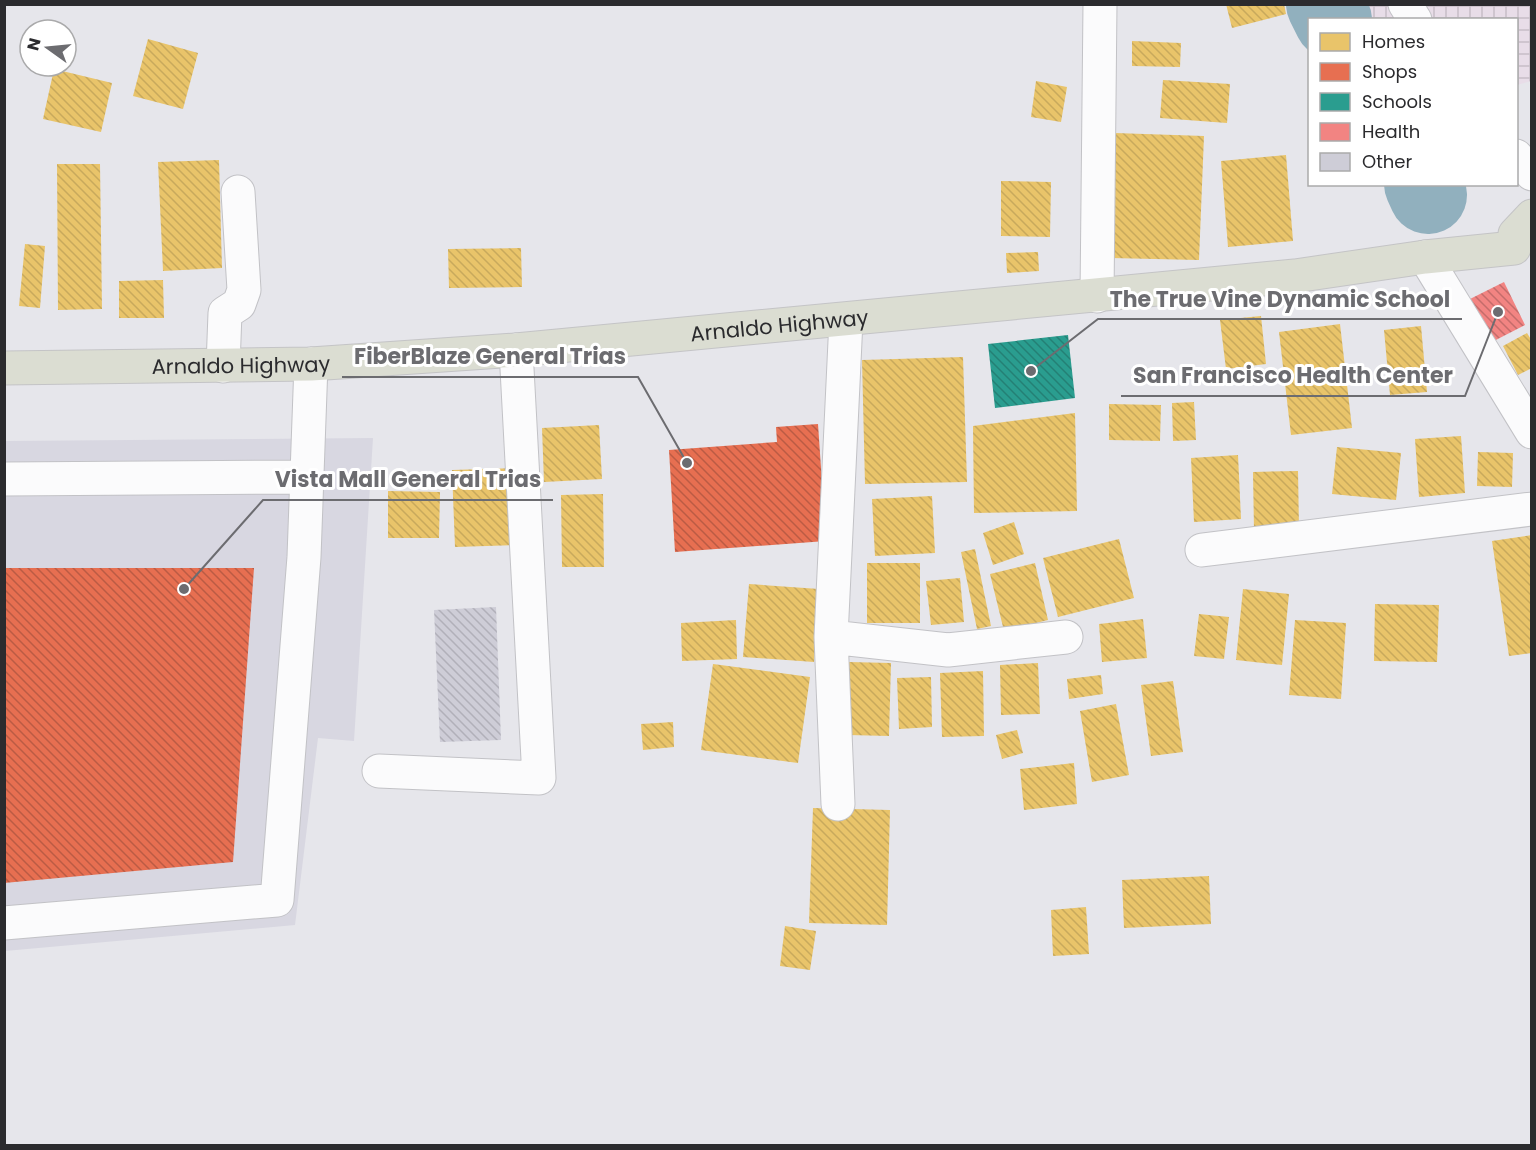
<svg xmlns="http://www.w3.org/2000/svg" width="1536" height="1150" font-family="Poppins,sans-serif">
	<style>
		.built { fill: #d8d7e1 }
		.industrial { fill: url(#industrial-grid) }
		.homes { fill: url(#homes-back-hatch) }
		.shops { fill: url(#shops-back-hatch) }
		.schools { fill: url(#schools-back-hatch) }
		.health { fill: url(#health-back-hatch) }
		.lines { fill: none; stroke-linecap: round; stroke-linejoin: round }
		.river { stroke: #91b0be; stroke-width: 78 }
		.building { fill: url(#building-back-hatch) }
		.minor-casing { stroke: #c2c2c6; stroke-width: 35 }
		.major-casing { stroke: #c4c4c6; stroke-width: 35 }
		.minor { stroke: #fbfbfc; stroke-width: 33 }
		.major { stroke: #dbddd2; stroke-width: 33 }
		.labels { text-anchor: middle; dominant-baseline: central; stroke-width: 6; stroke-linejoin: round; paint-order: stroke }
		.street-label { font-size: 21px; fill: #2b2b2e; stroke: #fff }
		.leader { fill: none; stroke: #6c6c70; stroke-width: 2 }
		.callout-dot { fill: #6c6c70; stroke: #fff; stroke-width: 2 }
		.callout-label { font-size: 22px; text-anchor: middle; font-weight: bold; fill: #6c6c70; stroke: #fff; stroke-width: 6; stroke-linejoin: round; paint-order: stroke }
	</style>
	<defs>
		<pattern id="industrial-grid" width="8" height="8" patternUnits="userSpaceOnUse" patternTransform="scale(1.5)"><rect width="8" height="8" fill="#e8dde8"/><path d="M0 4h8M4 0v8" fill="none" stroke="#c7bec7"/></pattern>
		<pattern id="homes-back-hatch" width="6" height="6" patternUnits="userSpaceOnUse" patternTransform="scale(1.5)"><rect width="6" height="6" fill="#e9c46a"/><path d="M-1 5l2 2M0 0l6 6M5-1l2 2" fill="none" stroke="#c8a95c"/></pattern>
		<pattern id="shops-back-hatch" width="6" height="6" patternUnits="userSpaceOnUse" patternTransform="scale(1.5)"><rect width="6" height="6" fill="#e76f51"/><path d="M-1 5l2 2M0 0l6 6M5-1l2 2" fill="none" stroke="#bb5b44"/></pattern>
		<pattern id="schools-back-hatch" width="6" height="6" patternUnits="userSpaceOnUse" patternTransform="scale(1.5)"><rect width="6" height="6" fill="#2a9d8f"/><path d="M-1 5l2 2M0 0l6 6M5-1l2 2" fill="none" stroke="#248075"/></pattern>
		<pattern id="health-back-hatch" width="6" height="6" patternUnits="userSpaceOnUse" patternTransform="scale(1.5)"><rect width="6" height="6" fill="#f28482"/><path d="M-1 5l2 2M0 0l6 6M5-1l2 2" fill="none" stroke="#c46c6b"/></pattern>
		<pattern id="building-back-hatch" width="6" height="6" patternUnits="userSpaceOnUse" patternTransform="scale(1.5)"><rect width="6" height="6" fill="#cecdd7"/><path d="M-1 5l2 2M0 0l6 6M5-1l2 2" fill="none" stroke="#b1b0b9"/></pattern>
	</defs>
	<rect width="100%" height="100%" fill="#e6e6eb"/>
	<path class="built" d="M373,438L354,741L318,738L295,925L5,951V441Z"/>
	<path class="industrial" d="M1347,5H1531V81L1517,85L1516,20L1354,19Z"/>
	<path class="homes" d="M1226,4H1284L1286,14L1232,28Z
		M148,39L198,53L183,109L133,96Z
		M1132,41L1181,43L1180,67L1132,66Z
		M54,69L112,83L101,132L43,119Z
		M1163,80L1230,84L1227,123L1160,118Z
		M1036,81L1067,87L1061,122L1031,117Z
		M1115,133L1204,136L1199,260L1110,258Z
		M1286,155L1293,241L1228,247L1221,161Z
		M219,160L222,268L163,271L158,162Z
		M57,164H100L102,309L58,310Z
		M1001,181L1051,182L1050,237L1001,236Z
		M25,244L45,246L40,308L19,306Z
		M521,248L522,287L449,288L448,249Z
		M1038,252L1039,271L1007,273L1006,253Z
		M163,280L164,318H119V281Z
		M1261,316L1266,364L1226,369L1220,320Z
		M1340,324L1352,428L1291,435L1279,332Z
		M1421,326L1427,392L1390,395L1384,330Z
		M1527,333L1532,341V368L1518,375L1503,346Z
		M963,357L967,482L865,484L862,360Z
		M1194,402L1196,440L1173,441L1172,403Z
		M1109,404L1161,405L1160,441L1109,440Z
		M1075,413L1077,511L974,513L973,426Z
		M599,425L602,479L544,482L542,428Z
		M1461,436L1465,493L1419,497L1415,439Z
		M1337,447L1401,453L1396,500L1332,494Z
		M1478,452L1513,453L1512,487L1477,486Z
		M1238,455L1241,519L1194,522L1191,458Z
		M514,468L517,545L455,547L452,470Z
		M1298,471L1299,528L1254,530L1253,472Z
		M388,491L440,492L439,538H388Z
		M603,494L604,567H562L561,495Z
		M932,496L935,553L875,556L872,499Z
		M1014,522L1024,554L993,565L983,533Z
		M1532,535V653L1509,656L1492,541Z
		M1119,539L1134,598L1058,617L1043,558Z
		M975,549L991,626L977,629L961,552Z
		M867,563H920V623H867Z
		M1035,563L1048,620L1004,631L990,574Z
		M960,578L964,622L931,625L926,581Z
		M749,584L819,589L814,662L743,657Z
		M1243,589L1289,594L1282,665L1236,660Z
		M1375,604L1439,605L1437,662L1374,661Z
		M1199,614L1229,617L1224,659L1194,656Z
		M1143,619L1147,658L1102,662L1099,624Z
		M736,620L737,659L682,661L681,623Z
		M1295,620L1346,623L1341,699L1289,695Z
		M849,662L891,663L889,736L848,735Z
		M1038,663L1040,714L1001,715L1000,665Z
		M713,664L810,677L798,763L701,750Z
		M983,671L984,736L942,737L940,673Z
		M1101,675L1103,694L1069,699L1067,679Z
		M931,677L932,727L899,729L897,678Z
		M1173,681L1183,752L1151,756L1141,685Z
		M1116,704L1129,775L1092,782L1080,711Z
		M673,722L674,747L643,750L641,724Z
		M1017,730L1023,753L1002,759L996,735Z
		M1074,763L1077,804L1024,810L1020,769Z
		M813,808L890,810L887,925L809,923Z
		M1209,876L1211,924L1124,928L1122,880Z
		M1086,907L1089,954L1053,956L1051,910Z
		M785,926L816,931L810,970L780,966Z"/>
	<path class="shops" d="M818,424L826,541L675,552L669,450L777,442L776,427Z
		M4,568H254L233,862L4,883Z"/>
	<path class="schools" d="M1068,335L1075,398L995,408L988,344Z"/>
	<path class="health" d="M1504,282L1525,325L1492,342L1470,299Z"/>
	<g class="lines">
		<path class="river" d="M1325,4L1333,20
			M1423,184L1428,195"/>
	</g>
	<path class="building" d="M496,607L501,740L440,742L434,610Z"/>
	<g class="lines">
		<defs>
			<path id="minor" d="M1405,4L1415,20
				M1516,156L1532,174
				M1425,257L1532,432
				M1097,296L1100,4
				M223,366L225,313L239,304L244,290L238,192
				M4,479L308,477
				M1202,550L1532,509
				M831,637L948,650L1066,637
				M379,771L539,778L516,350
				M838,804L831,637L846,320
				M4,923L277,900L304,557L311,364"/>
			<g id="major">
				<path id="s1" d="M4,368L311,364L516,350L1295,276L1425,257L1514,248L1515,234L1532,216"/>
			</g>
		</defs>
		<use href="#minor" class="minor-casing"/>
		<use href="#major" class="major-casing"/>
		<use href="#minor" class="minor"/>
		<use href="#major" class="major"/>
	</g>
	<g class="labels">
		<g class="street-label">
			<text stroke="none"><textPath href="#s1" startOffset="777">Arnaldo Highway</textPath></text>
			<text stroke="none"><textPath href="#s1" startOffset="237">Arnaldo Highway</textPath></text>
		</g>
	</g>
	<path class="leader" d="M1031 371L1098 319H1462M687 463L638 377H342M1498 312L1465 396H1121M184 589L263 500H553"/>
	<g class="callout-dot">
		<circle cx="1031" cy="371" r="6"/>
		<circle cx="687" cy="463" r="6"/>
		<circle cx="1498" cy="312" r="6"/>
		<circle cx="184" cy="589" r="6"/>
	</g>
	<g class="callout-label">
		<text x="1280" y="307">The True Vine Dynamic School</text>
		<text x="490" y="364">FiberBlaze General Trias</text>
		<text x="1293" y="383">San Francisco Health Center</text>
		<text x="408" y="487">Vista Mall General Trias</text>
	</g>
	<rect width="1536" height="1150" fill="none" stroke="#2b2b2e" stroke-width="12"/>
	<rect x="1308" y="18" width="210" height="168" fill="#ffffff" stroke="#aaaaab" stroke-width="1.5"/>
	<rect x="1320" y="33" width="30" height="18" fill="#e9c46a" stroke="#aaaaab" stroke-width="1.5"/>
	<text x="1362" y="48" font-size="18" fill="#2b2b2e">Homes</text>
	<rect x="1320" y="63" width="30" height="18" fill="#e76f51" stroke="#aaaaab" stroke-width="1.5"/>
	<text x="1362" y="78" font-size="18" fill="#2b2b2e">Shops</text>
	<rect x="1320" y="93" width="30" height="18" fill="#2a9d8f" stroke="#aaaaab" stroke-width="1.5"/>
	<text x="1362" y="108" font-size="18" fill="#2b2b2e">Schools</text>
	<rect x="1320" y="123" width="30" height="18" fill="#f28482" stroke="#aaaaab" stroke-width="1.5"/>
	<text x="1362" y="138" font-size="18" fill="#2b2b2e">Health</text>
	<rect x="1320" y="153" width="30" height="18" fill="#cecdd7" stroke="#aaaaab" stroke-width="1.5"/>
	<text x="1362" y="168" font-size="18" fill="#2b2b2e">Other</text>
	<g transform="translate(48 48) rotate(285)"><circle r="28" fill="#ffffff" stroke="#aaaaab" stroke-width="1.5"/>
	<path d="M0-4.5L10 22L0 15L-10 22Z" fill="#6c6c70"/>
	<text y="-9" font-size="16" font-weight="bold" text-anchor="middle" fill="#2b2b2e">N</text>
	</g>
</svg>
